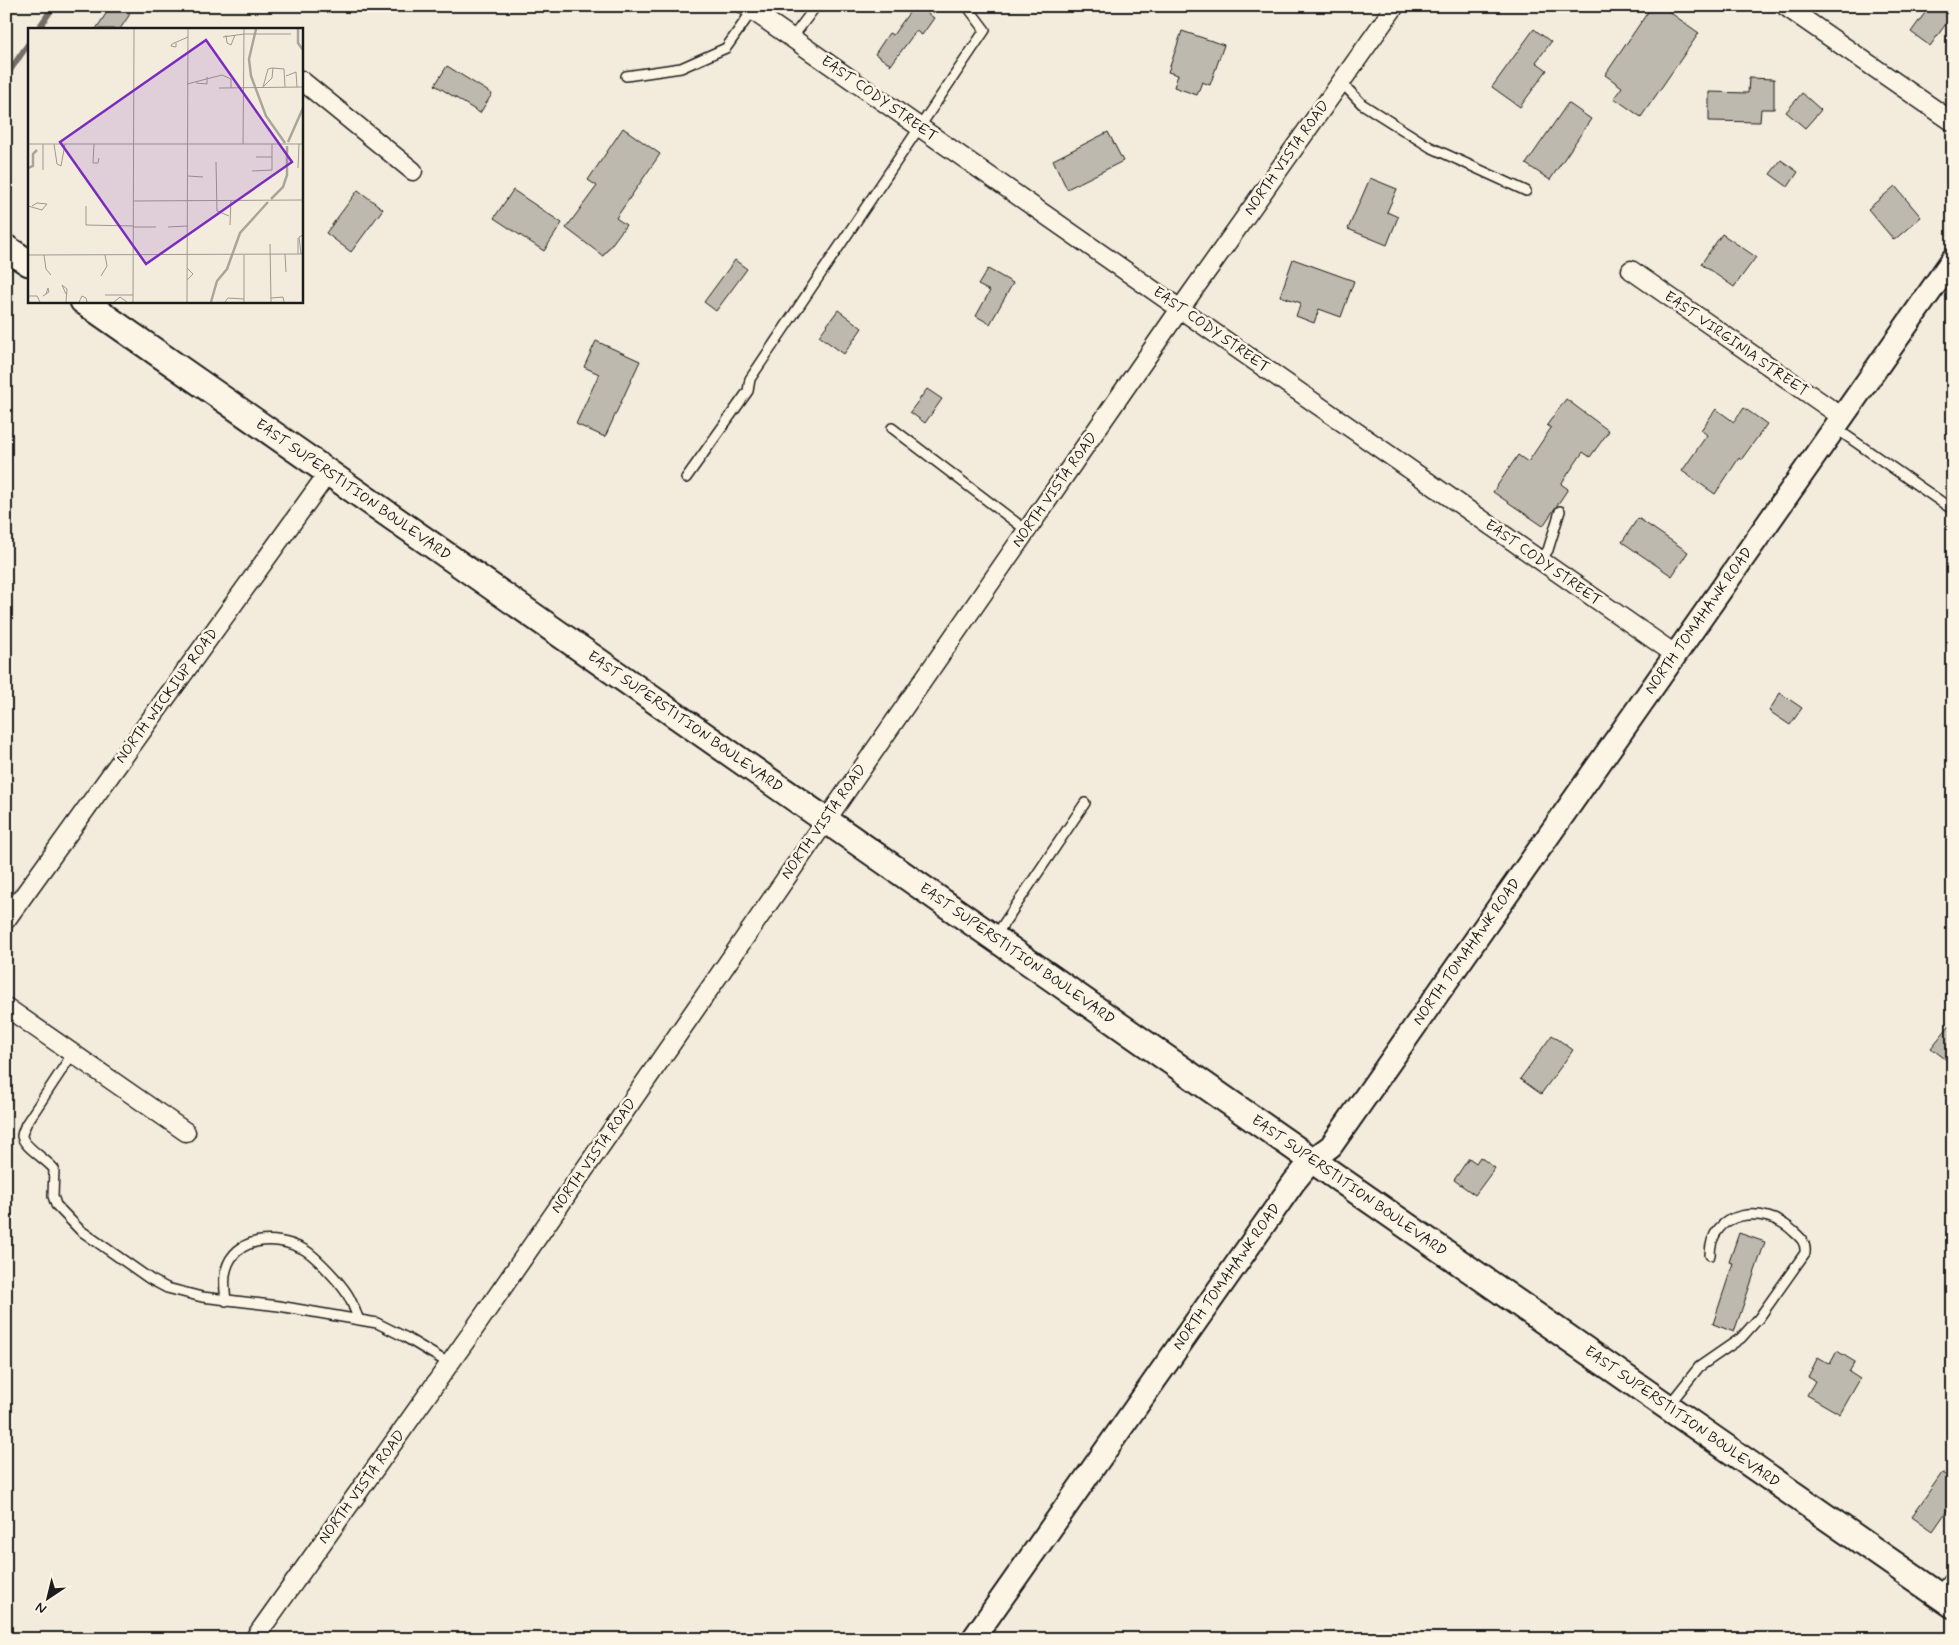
<svg xmlns="http://www.w3.org/2000/svg" width="1959" height="1645" font-family="Mynerve,sans-serif">
	<style>
		.lines { fill: none; stroke-linecap: round; stroke-linejoin: round }
		.stream { stroke: #716e68; stroke-width: 6 }
		.building { fill: #beb9ae; stroke: #1c1c1c }
		.service-casing { stroke: #1c1c1c; stroke-width: 12 }
		.minor-casing { stroke: #1c1c1c; stroke-width: 21 }
		.tertiary-casing { stroke: #1c1c1c; stroke-width: 26 }
		.secondary-casing { stroke: #1c1c1c; stroke-width: 29 }
		.service { stroke: #fcf5e5; stroke-width: 9 }
		.minor { stroke: #fcf5e5; stroke-width: 18 }
		.tertiary { stroke: #fcf5e5; stroke-width: 22 }
		.secondary { stroke: #fcf5e5; stroke-width: 25 }
		.labels { text-anchor: middle; dominant-baseline: central; stroke-width: 5; stroke-linejoin: round; paint-order: stroke }
		.street-label { font-size: 15px; fill: #1c1c1c; stroke: #fcf5e5 }
		.inset-river { fill: none; stroke: #aaa59b; stroke-width: 2.5 }
		.inset-road { fill: none; stroke: #9d9990; stroke-width: 1 }
		.view { fill: #7b2cbf; fill-opacity: 0.15; stroke: #7b2cbf; stroke-width: 2.5 }
		.inset-edge { fill: none; stroke: #1c1c1c; stroke-width: 2.5 }
	</style>
	<rect width="100%" height="100%" fill="#f3ecdd"/>
	<filter id="ink" filterUnits="userSpaceOnUse"><feTurbulence type="fractalNoise" baseFrequency=".02" numOctaves="2"/><feDisplacementMap in="SourceGraphic" scale="10" xChannelSelector="R" yChannelSelector="G"/><feConvolveMatrix kernelMatrix="1 2 1 2 8 2 1 2 1" color-interpolation-filters="sRGB"/></filter>
	<g filter="url(#ink)">
		<g class="lines">
			<path class="stream" d="M38,29L54,6
				M6,76L29,43"/>
		</g>
		<path class="building" d="M111,6H118L130,14L120,29H96Z
			M914,6H918L934,18L922,35L916,31L891,65L875,54L889,33L893,35Z
			M1652,6H1661L1699,33L1641,117L1614,98L1622,87L1605,75Z
			M1930,6H1953V14L1930,46L1911,32Z
			M1534,29L1551,42L1536,62L1547,70L1520,107L1492,87Z
			M1182,31L1224,45L1210,85L1202,82L1197,95L1174,87L1178,75L1168,72Z
			M447,66L492,94L480,113L435,85Z
			M1749,78L1774,79V109H1761L1760,122L1709,121V92L1748,93Z
			M1802,93L1821,110L1805,128L1786,112Z
			M1568,103L1591,119L1550,180L1526,164Z
			M623,128L660,154L616,218L626,225L603,256L566,228L597,186L588,180Z
			M1108,132L1123,161L1067,189L1053,160Z
			M1781,160L1798,172L1788,187L1770,174Z
			M1370,178L1397,189L1387,212L1398,217L1387,245L1348,229Z
			M1895,186L1921,217L1894,240L1868,209Z
			M358,190L383,209L351,252L326,233Z
			M513,190L562,223L544,251L494,218Z
			M1722,234L1756,257L1734,287L1701,264Z
			M1293,259L1354,281L1341,317L1319,309L1314,323L1296,316L1301,303L1280,296Z
			M735,260L747,269L716,311L704,302Z
			M988,269L1013,283L990,324L976,316L990,291L978,285Z
			M838,310L862,328L844,354L819,336Z
			M596,341L640,361L605,437L576,424L599,374L584,367Z
			M927,389L942,399L925,423L910,412Z
			M1566,399L1609,431L1590,457L1583,452L1561,484L1568,489L1543,526L1493,492L1518,455L1528,462L1551,428L1547,425Z
			M1744,408L1767,424L1741,460L1739,458L1715,494L1682,471L1707,435L1701,430L1716,409L1734,422Z
			M1638,518L1688,552L1672,576L1622,542Z
			M1780,693L1802,708L1790,725L1769,711Z
			M1953,1021V1065L1931,1048Z
			M1552,1035L1573,1050L1541,1094L1520,1079Z
			M1480,1157L1495,1168L1475,1195L1454,1180L1469,1158L1476,1163Z
			M1739,1233L1765,1242L1734,1332L1713,1324L1733,1263L1729,1262Z
			M1837,1351L1855,1362L1849,1372L1860,1379L1840,1414L1807,1395L1815,1381L1808,1377L1818,1357L1830,1364Z
			M1942,1473L1953,1480V1502L1933,1531L1912,1516Z"/>
		<g class="lines">
			<defs>
				<path id="service" d="M792,38L816,6
					M626,76L681,68L726,48L752,11
					M1341,82L1362,104L1430,147L1526,191
					M1834,427L1953,510
					M892,428L1026,530
					M686,478L748,391L750,379L985,30L967,6
					M1540,561L1548,550L1560,511
					M994,938L1085,803
					M73,1053L26,1124C25,1127 22,1133 22,1136C23,1146 47,1160 54,1169L53,1196L56,1205L80,1230L150,1279L167,1288L202,1297L279,1306L377,1323L405,1337L450,1364
					M226,1301C225,1291 223,1280 226,1270C235,1236 276,1235 303,1249C315,1255 344,1286 350,1299C353,1305 356,1313 359,1320
					M1669,1405L1699,1367L1741,1338L1759,1318L1805,1253C1806,1242 1801,1238 1793,1231C1765,1204 1710,1210 1710,1255
					M1938,1594L1953,1574"/>
				<path id="minor" d="M746,6L1676,655
					M1785,6L1953,122
					M301,80L413,171
					M1631,270L1842,417
					M6,920L328,473
					M6,1007L186,1132
					M254,1639L472,1332L1180,309L1395,6"/>
				<path id="tertiary" d="M973,1639L1294,1182L1312,1160L1331,1146L1953,259"/>
				<path id="secondary" d="M6,248L29,263
					M83,301L1312,1160L1953,1605"/>
			</defs>
			<use href="#service" class="service-casing"/>
			<use href="#minor" class="minor-casing"/>
			<use href="#tertiary" class="tertiary-casing"/>
			<use href="#secondary" class="secondary-casing"/>
			<use href="#service" class="service"/>
			<use href="#minor" class="minor"/>
			<use href="#tertiary" class="tertiary"/>
			<use href="#secondary" class="secondary"/>
		</g>
	</g>
	<g class="labels">
		<g class="street-label">
			<text transform="translate(879 99) rotate(35)">EAST CODY STREET</text>
			<text transform="translate(1287 158) rotate(-55)">NORTH VISTA ROAD</text>
			<text transform="translate(1211 330) rotate(35)">EAST CODY STREET</text>
			<text transform="translate(1736 344) rotate(35)">EAST VIRGINIA STREET</text>
			<text transform="translate(353 490) rotate(35)">EAST SUPERSTITION BOULEVARD</text>
			<text transform="translate(1055 490) rotate(-55)">NORTH VISTA ROAD</text>
			<text transform="translate(1543 563) rotate(35)">EAST CODY STREET</text>
			<text transform="translate(1699 621) rotate(-55)">NORTH TOMAHAWK ROAD</text>
			<text transform="translate(167 696) rotate(-54)">NORTH WICKIUP ROAD</text>
			<text transform="translate(685 722) rotate(35)">EAST SUPERSTITION BOULEVARD</text>
			<text transform="translate(824 822) rotate(-55)">NORTH VISTA ROAD</text>
			<text transform="translate(1467 952) rotate(-55)">NORTH TOMAHAWK ROAD</text>
			<text transform="translate(1017 954) rotate(35)">EAST SUPERSTITION BOULEVARD</text>
			<text transform="translate(594 1156) rotate(-55)">NORTH VISTA ROAD</text>
			<text transform="translate(1349 1186) rotate(35)">EAST SUPERSTITION BOULEVARD</text>
			<text transform="translate(1227 1277) rotate(-55)">NORTH TOMAHAWK ROAD</text>
			<text transform="translate(1682 1417) rotate(35)">EAST SUPERSTITION BOULEVARD</text>
			<text transform="translate(362 1487) rotate(-54)">NORTH VISTA ROAD</text>
		</g>
	</g>
	<g transform="translate(28 28)">
		<rect width="275" height="275" fill="#f3ecdd"/>
		<path class="inset-river" d="M228,1L221,31L223,48L238,88L257,115M270,1V15L275,22M260,114L275,80M0,140L5,138V126L9,122M243,171L255,159L259,147V118M183,274L189,253L199,241L212,205L240,174"/>
		<path class="inset-road" d="M198,7L199,15L203,17L207,7M195,9L216,6H263M148,15V19L143,18L144,16L160,9M258,48L268,44L269,59M168,55L179,56V49M159,56L194,47L203,51V60M236,58L244,50L245,40M235,59L240,41L244,40L256,41L257,59M191,60L275,59M0,116H275M15,116V142M26,116L29,136L33,138L37,116M66,116L65,135H70L71,130M215,116L216,1M228,129H244M188,134L189,183L201,188M270,140L271,116M224,143L244,142V116M160,148L175,149M105,173L275,172M0,178L14,182L19,176L9,175L4,178M58,178V197L105,198M202,197L203,172M105,199H128M140,199L160,198M242,216L243,274M257,226L258,244M270,226V210M273,226L271,209L275,207M0,227L275,226M16,227L18,241L23,247M216,227V274M73,248L79,238L77,227M159,252L165,246L159,240M77,267H105M0,268H9L12,274M15,268L21,264L20,260L18,266M243,270L255,269L256,274M38,274L39,261L34,257L38,266M51,274L54,268L58,270L59,274M86,274L92,269L99,274M105,274L106,1M159,274L160,1M197,274L200,270L216,271"/>
		<path class="view" d="M178,12L264,134L118,236L32,114Z"/>
		<rect width="275" height="275" class="inset-edge"/>
	</g>
	<rect width="1959" height="1645" fill="none" stroke="#fcf5e5" stroke-width="25"/>
	<rect x="12" y="12" width="1934" height="1620" fill="none" stroke="#1c1c1c" stroke-width="2" filter="url(#ink)"/>
	<g transform="translate(48 1598) rotate(215)" stroke="#fcf5e5" stroke-width="4" paint-order="stroke">
	<path d="M0-4L9 19L0 12L-9 19Z" fill="#1c1c1c"/>
	<text y="-8" font-size="14" font-weight="bold" text-anchor="middle" fill="#1c1c1c">N</text>
	</g>
</svg>
